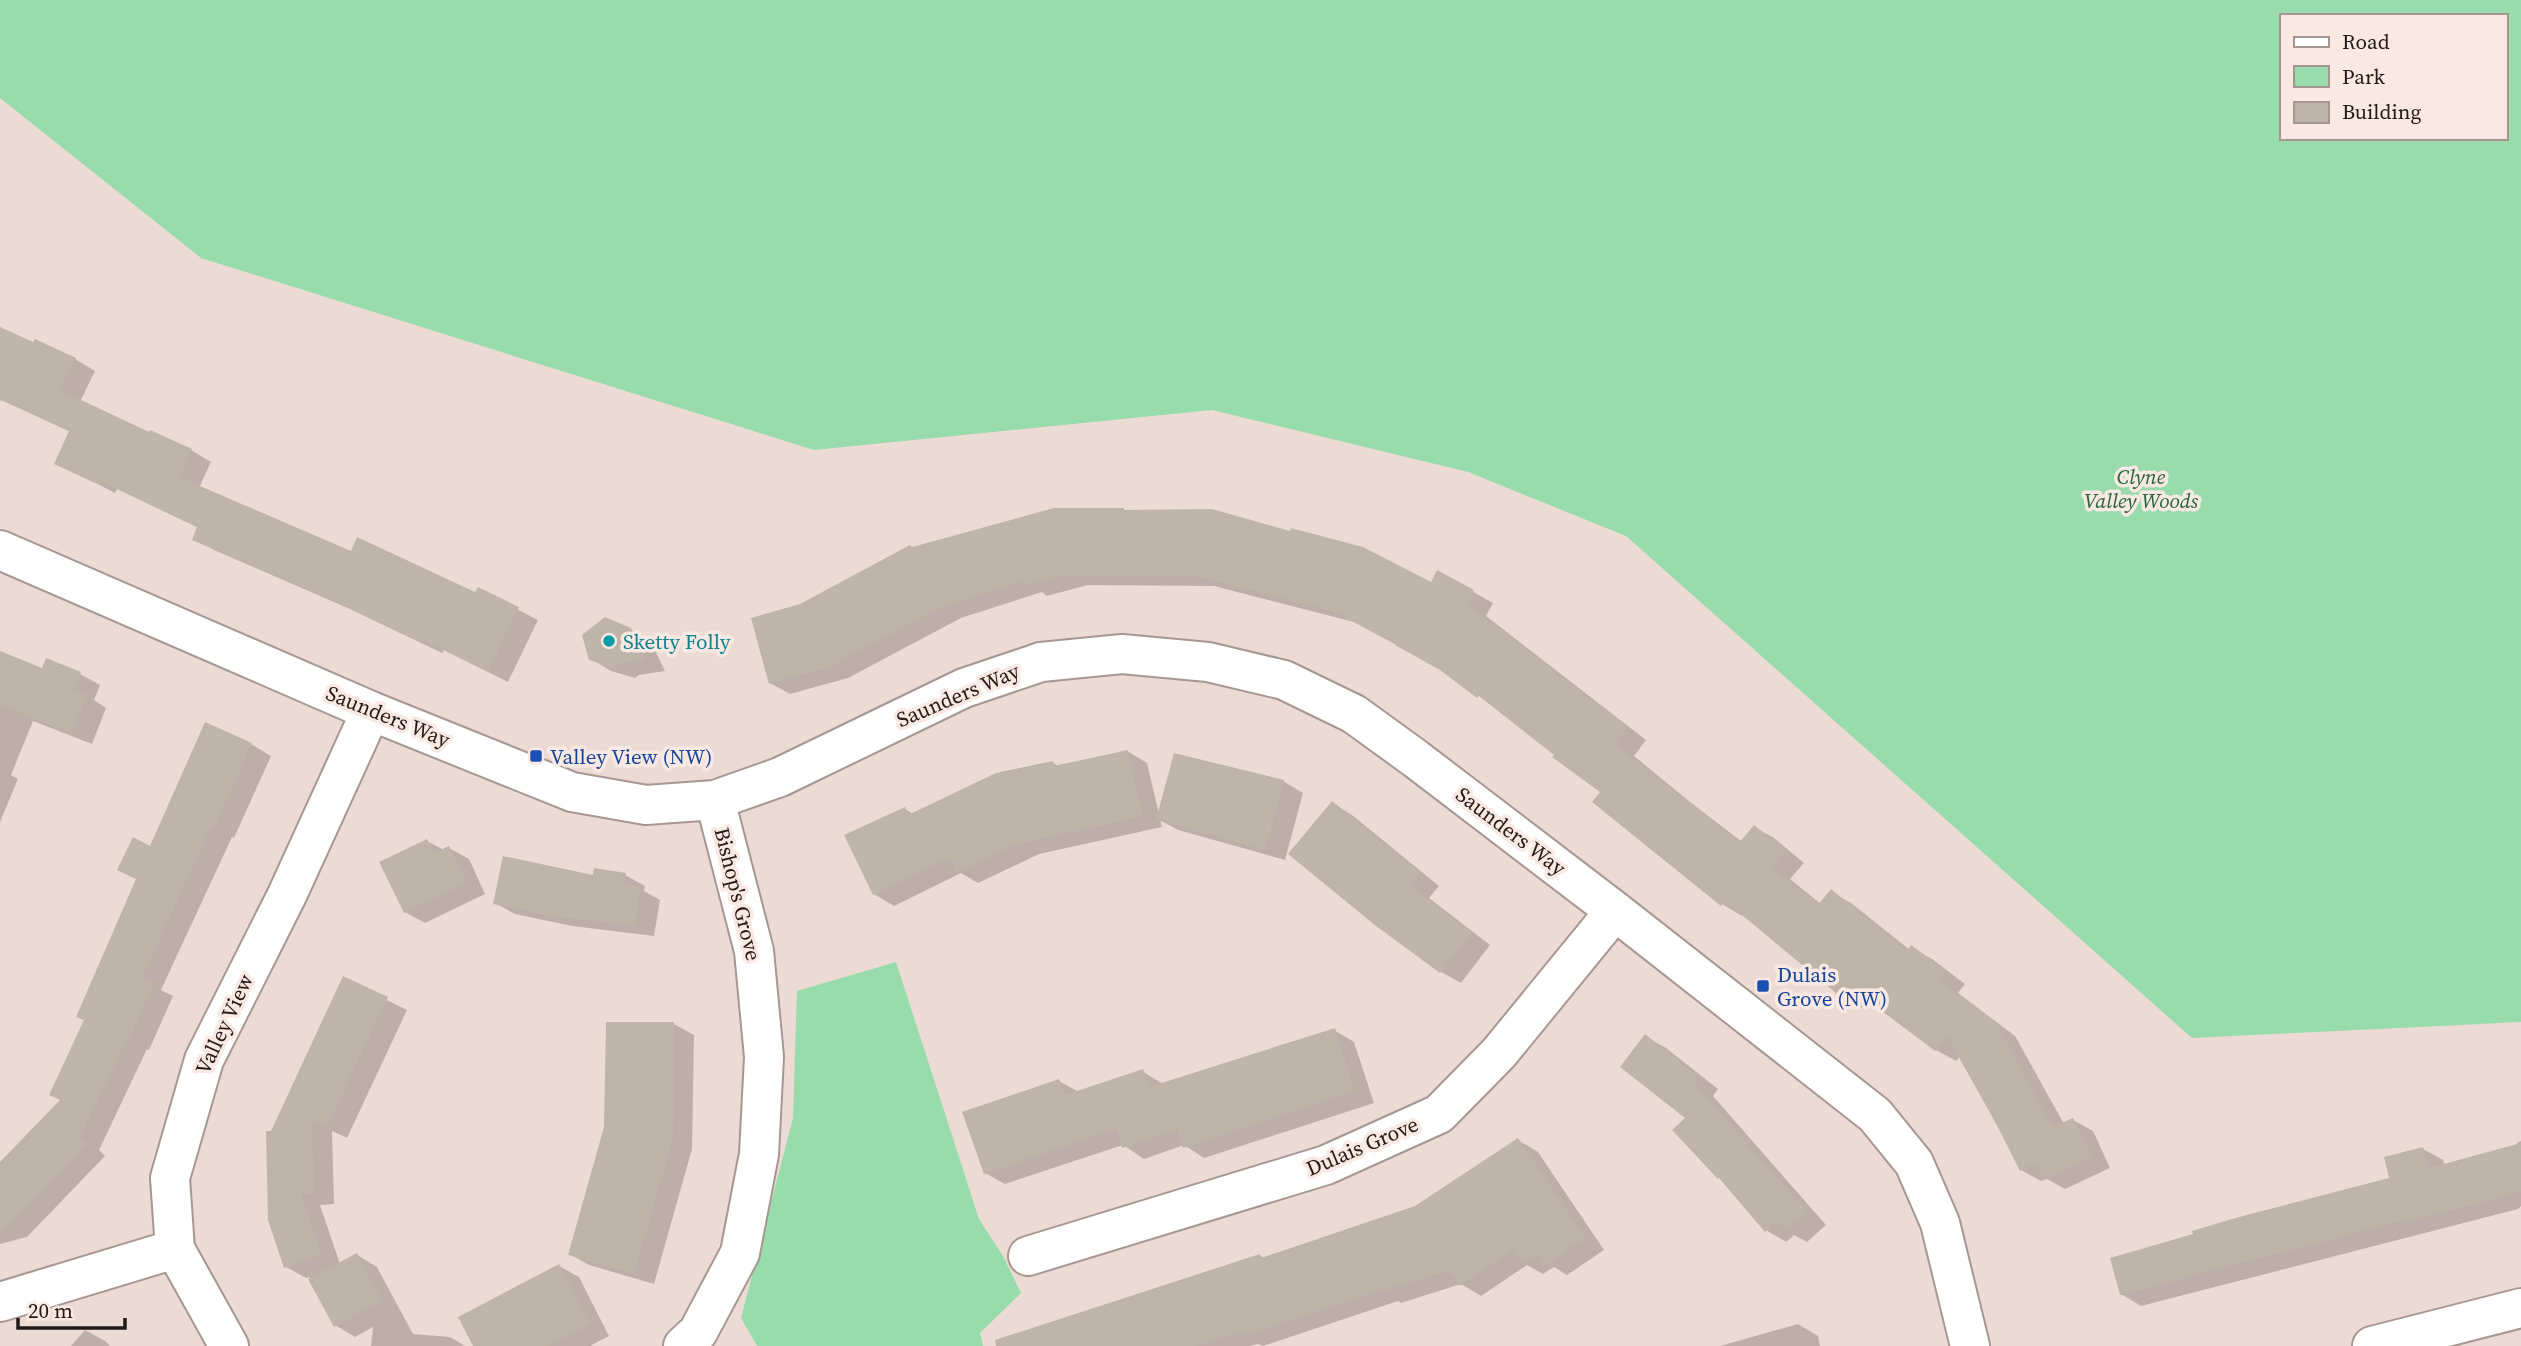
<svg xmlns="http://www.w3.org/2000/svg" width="2521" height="1346" font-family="'Source Serif 4',serif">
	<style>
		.green { fill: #98dcab; fill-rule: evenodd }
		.shadow { fill: #0003 }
		.building { fill: #bfb4a8 }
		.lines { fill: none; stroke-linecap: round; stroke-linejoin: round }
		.minor-casing { stroke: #a79791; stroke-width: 42 }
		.minor { stroke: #fff; stroke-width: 38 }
		.culture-dot { fill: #0f9aa8; stroke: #fae8e2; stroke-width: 2.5 }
		.transit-dot { fill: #1a4fb4; stroke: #fae8e2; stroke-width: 2.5 }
		.labels { text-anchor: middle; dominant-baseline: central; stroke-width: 7; stroke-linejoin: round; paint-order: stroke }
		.park-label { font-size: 21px; font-style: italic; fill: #21643a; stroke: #fae8e2 }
		.culture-label { font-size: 21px; fill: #0d838f; stroke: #fae8e2; text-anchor: start }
		.street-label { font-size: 21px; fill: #201a18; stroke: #fae8e2 }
		.transit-label { font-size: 21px; fill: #164399; stroke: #fae8e2; text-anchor: start }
	</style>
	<rect width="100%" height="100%" fill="#ecdbd5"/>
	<path class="green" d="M0,0H2521V1022L2192,1038L1626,536L1468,472L1212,410L814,450L201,258L0,98ZM2281,16H2505V138H2281Z
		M896,962L979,1219L1003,1256L1021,1293L980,1333L983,1346H757L741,1318L793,1118L797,991Z"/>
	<path class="shadow" d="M0,329L75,359L95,371L80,402L150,434L191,450L211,462L199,488L352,553L476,595L479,590L538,620L508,682L444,650L442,653L350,609L214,550L194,539L199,528L117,489L115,493L57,463L71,432L1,400L0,402Z
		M1123,510L1431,584L1438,572L1493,603L1486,616L1646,740L1634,756L1690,802L1741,841L1754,827L1774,838L1804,863L1790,879L1821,904L1831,892L1851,903L1910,950L1912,948L1932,959L1965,984L1958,993L2015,1036L2064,1124L2073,1120L2093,1131L2110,1168L2065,1189L2047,1179L2041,1181L2021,1170L1960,1056L1956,1061L1936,1050L1869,999L1862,1008L1843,996L1743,914L1742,916L1722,904L1603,792L1495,707L1444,671L1354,622L1214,586L1088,585L1047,596L1042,592L961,618L848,678L790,694L770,683L800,606L914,548Z
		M630,630L651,642L665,671L639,675L635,678L611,671L591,659Z
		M0,653L43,671L80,674L100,685L94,700L106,708L92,744L33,721L11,775L18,779L0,822Z
		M251,744L271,756L234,838L232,837L161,990L173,996L149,1050L147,1049L99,1150L105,1156L27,1237L0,1244V1164L62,1101L86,1021L151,848Z
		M1127,751L1147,763L1159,814L1283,781L1303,793L1285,860L1178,830L1160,820L1162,827L1039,854L978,883L961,873L894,906L874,894L905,809L913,814L1053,763L1060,767Z
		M1332,803L1352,815L1439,886L1429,898L1490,945L1461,983L1441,972L1378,925Z
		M427,841L444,850L449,848L469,859L485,894L425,923L405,912Z
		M625,875L645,886L644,891L660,900L654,936L572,926L515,914L495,903L594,877Z
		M344,979L407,1010L347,1138L332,1131L334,1204L320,1205L340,1264L357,1255L377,1267L413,1334L450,1337L465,1346H371L373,1327L355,1337L335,1325L309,1277L306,1278L286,1267L272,1133Z
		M674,1024L694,1035L692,1149L654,1284L589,1265L570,1254Z
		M1334,1030L1354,1042L1374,1103L1204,1158L1184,1145L1144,1159L1123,1145L1005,1184L985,1173L1059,1081L1079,1092L1142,1071L1163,1084Z
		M1646,1037L1666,1048L1718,1089L1713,1096L1826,1225L1807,1242L1794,1235L1786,1242L1766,1230L1687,1118Z
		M1518,1140L1538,1152L1604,1250L1567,1275L1554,1267L1543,1274L1527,1265L1481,1296L1461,1284L1401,1303L1398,1301L1263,1346L1258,1344L1250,1346H1005L1260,1256L1265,1258L1416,1208Z
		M2521,1141V1206L2518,1209L2141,1306L2121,1294L2391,1179L2423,1149L2443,1160L2445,1166L2517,1145V1143Z
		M559,1266L579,1277L609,1336L590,1346H475Z
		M1798,1324L1818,1336L1820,1346H1720Z
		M85,1330L105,1341L110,1346H71Z"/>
	<path class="building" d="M0,327L33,342L35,339L76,358L60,390L149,432L150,430L192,449L179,477L351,551L357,537L475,592L478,587L519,607L488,672L423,640L422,643L328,598L192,540L197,527L97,479L95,483L54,464L69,431L0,399Z
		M1054,508H1124V510L1212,509L1290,531L1291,528L1363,547L1431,582L1437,570L1474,590L1467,604L1627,727L1615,744L1670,788L1740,842L1754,825L1785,850L1772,867L1818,905L1831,889L1907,951L1911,945L1946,971L1939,980L1995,1022L2053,1127L2073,1118L2092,1156L2044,1179L2036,1163L2020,1171L1998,1127L1947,1036L1935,1051L1850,987L1842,998L1725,901L1721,906L1592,802L1600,792L1552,757L1554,755L1479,696L1477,698L1440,670L1395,645L1396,644L1333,611L1192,575H1067L1026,585L1025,581L941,607L827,668L769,684L751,618L800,604L910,545L912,547Z
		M605,617L631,628L646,660L619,664L615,668L589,660L582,635Z
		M0,651L42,668L46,658L81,672L74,690L87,695L72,734L0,705Z
		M205,722L252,743L214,828L211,827L142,978L154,983L129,1040L127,1039L80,1138L87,1144L0,1233V1162L60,1100L49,1095L84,1020L76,1017L136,879L117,870L133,837L150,846Z
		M1128,750L1143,816L1018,844L956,873L950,858L873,895L844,835L905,807L908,815L996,773L1053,761L1054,766Z
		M1174,753L1284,780L1265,850L1156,820Z
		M1332,801L1420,873L1410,885L1471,933L1440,973L1376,926L1288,854Z
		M427,839L434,853L449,846L467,882L404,913L379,862Z
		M503,856L593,875L594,868L626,873L624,884L640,887L635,926L550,916L493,904Z
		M343,976L388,997L326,1128L312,1121L314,1194H301L322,1255L284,1268L268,1220L266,1131H271Z
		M606,1022H674L673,1137L634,1274L568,1255L604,1127Z
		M1335,1028L1355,1091L1183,1148L1177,1130L1122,1148L1116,1129L984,1174L962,1112L1059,1079L1065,1095L1143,1069L1149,1087Z
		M1645,1034L1699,1077L1694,1083L1808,1213L1786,1231L1777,1221L1765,1232L1719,1178L1718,1179L1672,1130L1685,1118L1620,1067Z
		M1518,1138L1585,1238L1546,1265L1538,1253L1522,1264L1512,1250L1460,1286L1449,1270L1380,1292L1379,1290L1241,1336L1239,1332L1197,1346H996L995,1340L1260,1254L1261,1258L1415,1206Z
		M2521,1143V1191L2402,1224L2401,1221L2120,1295L2110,1258L2193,1234L2192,1231L2239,1217L2389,1178L2384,1157L2423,1147L2429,1168Z
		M357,1253L382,1301L334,1327L308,1279Z
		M559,1264L590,1324L548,1346H473L458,1317Z"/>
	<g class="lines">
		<defs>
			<path id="minor" d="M0,550L371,711L572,792L646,805L715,800L780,777L964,688L1041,662L1122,654L1208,662L1284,680L1354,714L1416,759L1615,911L1875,1115L1914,1163L1940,1223L1970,1346
				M1028,1256L1326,1165L1439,1114L1499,1053L1615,911
				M0,1302L175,1249
				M229,1346L175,1249L170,1178L204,1060L287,895L371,711
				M683,1346L698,1332L740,1253L759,1154L764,1057L754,951L715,800
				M2372,1346L2521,1308"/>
		</defs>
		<use href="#minor" class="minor-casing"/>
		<use href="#minor" class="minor"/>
	</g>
	<circle class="culture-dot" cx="609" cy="641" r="7"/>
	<g class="transit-dot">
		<rect x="529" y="749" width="14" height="14" rx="3.5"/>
		<rect x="1756" y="979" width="14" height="14" rx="3.5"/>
	</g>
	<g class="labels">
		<g class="park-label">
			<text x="2141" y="476">Clyne<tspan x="2141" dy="24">Valley Woods</tspan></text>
		</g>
		<g class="culture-label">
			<text x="623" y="641">Sketty Folly</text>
		</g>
		<g class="street-label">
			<text transform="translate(958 695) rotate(-23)">Saunders Way</text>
			<text transform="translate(388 716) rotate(22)">Saunders Way</text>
			<text transform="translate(1511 831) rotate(37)">Saunders Way</text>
			<text transform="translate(738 894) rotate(76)">Bishop's Grove</text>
			<text transform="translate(224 1024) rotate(-65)">Valley View</text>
			<text transform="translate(1362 1146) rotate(-23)">Dulais Grove</text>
		</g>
		<g class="transit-label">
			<text x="550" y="756">Valley View (NW)</text>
			<text x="1777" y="974">Dulais<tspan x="1777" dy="24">Grove (NW)</tspan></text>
		</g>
	</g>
	<rect x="2280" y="14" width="228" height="126" fill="#fae8e2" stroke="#a39691" stroke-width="2"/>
	<rect x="2294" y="37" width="35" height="10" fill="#ffffff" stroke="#a39691" stroke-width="2"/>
	<text x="2342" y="49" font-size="21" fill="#201a18">Road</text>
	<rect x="2294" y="66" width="35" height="21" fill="#98dcab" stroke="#a39691" stroke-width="2"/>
	<text x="2342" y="84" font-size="21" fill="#201a18">Park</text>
	<rect x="2294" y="102" width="35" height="21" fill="#bfb4a8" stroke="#a39691" stroke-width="2"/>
	<text x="2342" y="119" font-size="21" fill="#201a18">Building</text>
	<path d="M18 1318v10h107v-10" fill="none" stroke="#201a18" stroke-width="3.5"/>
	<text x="28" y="1318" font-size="21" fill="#201a18" stroke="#fae8e2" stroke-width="5" paint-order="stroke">20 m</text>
</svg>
